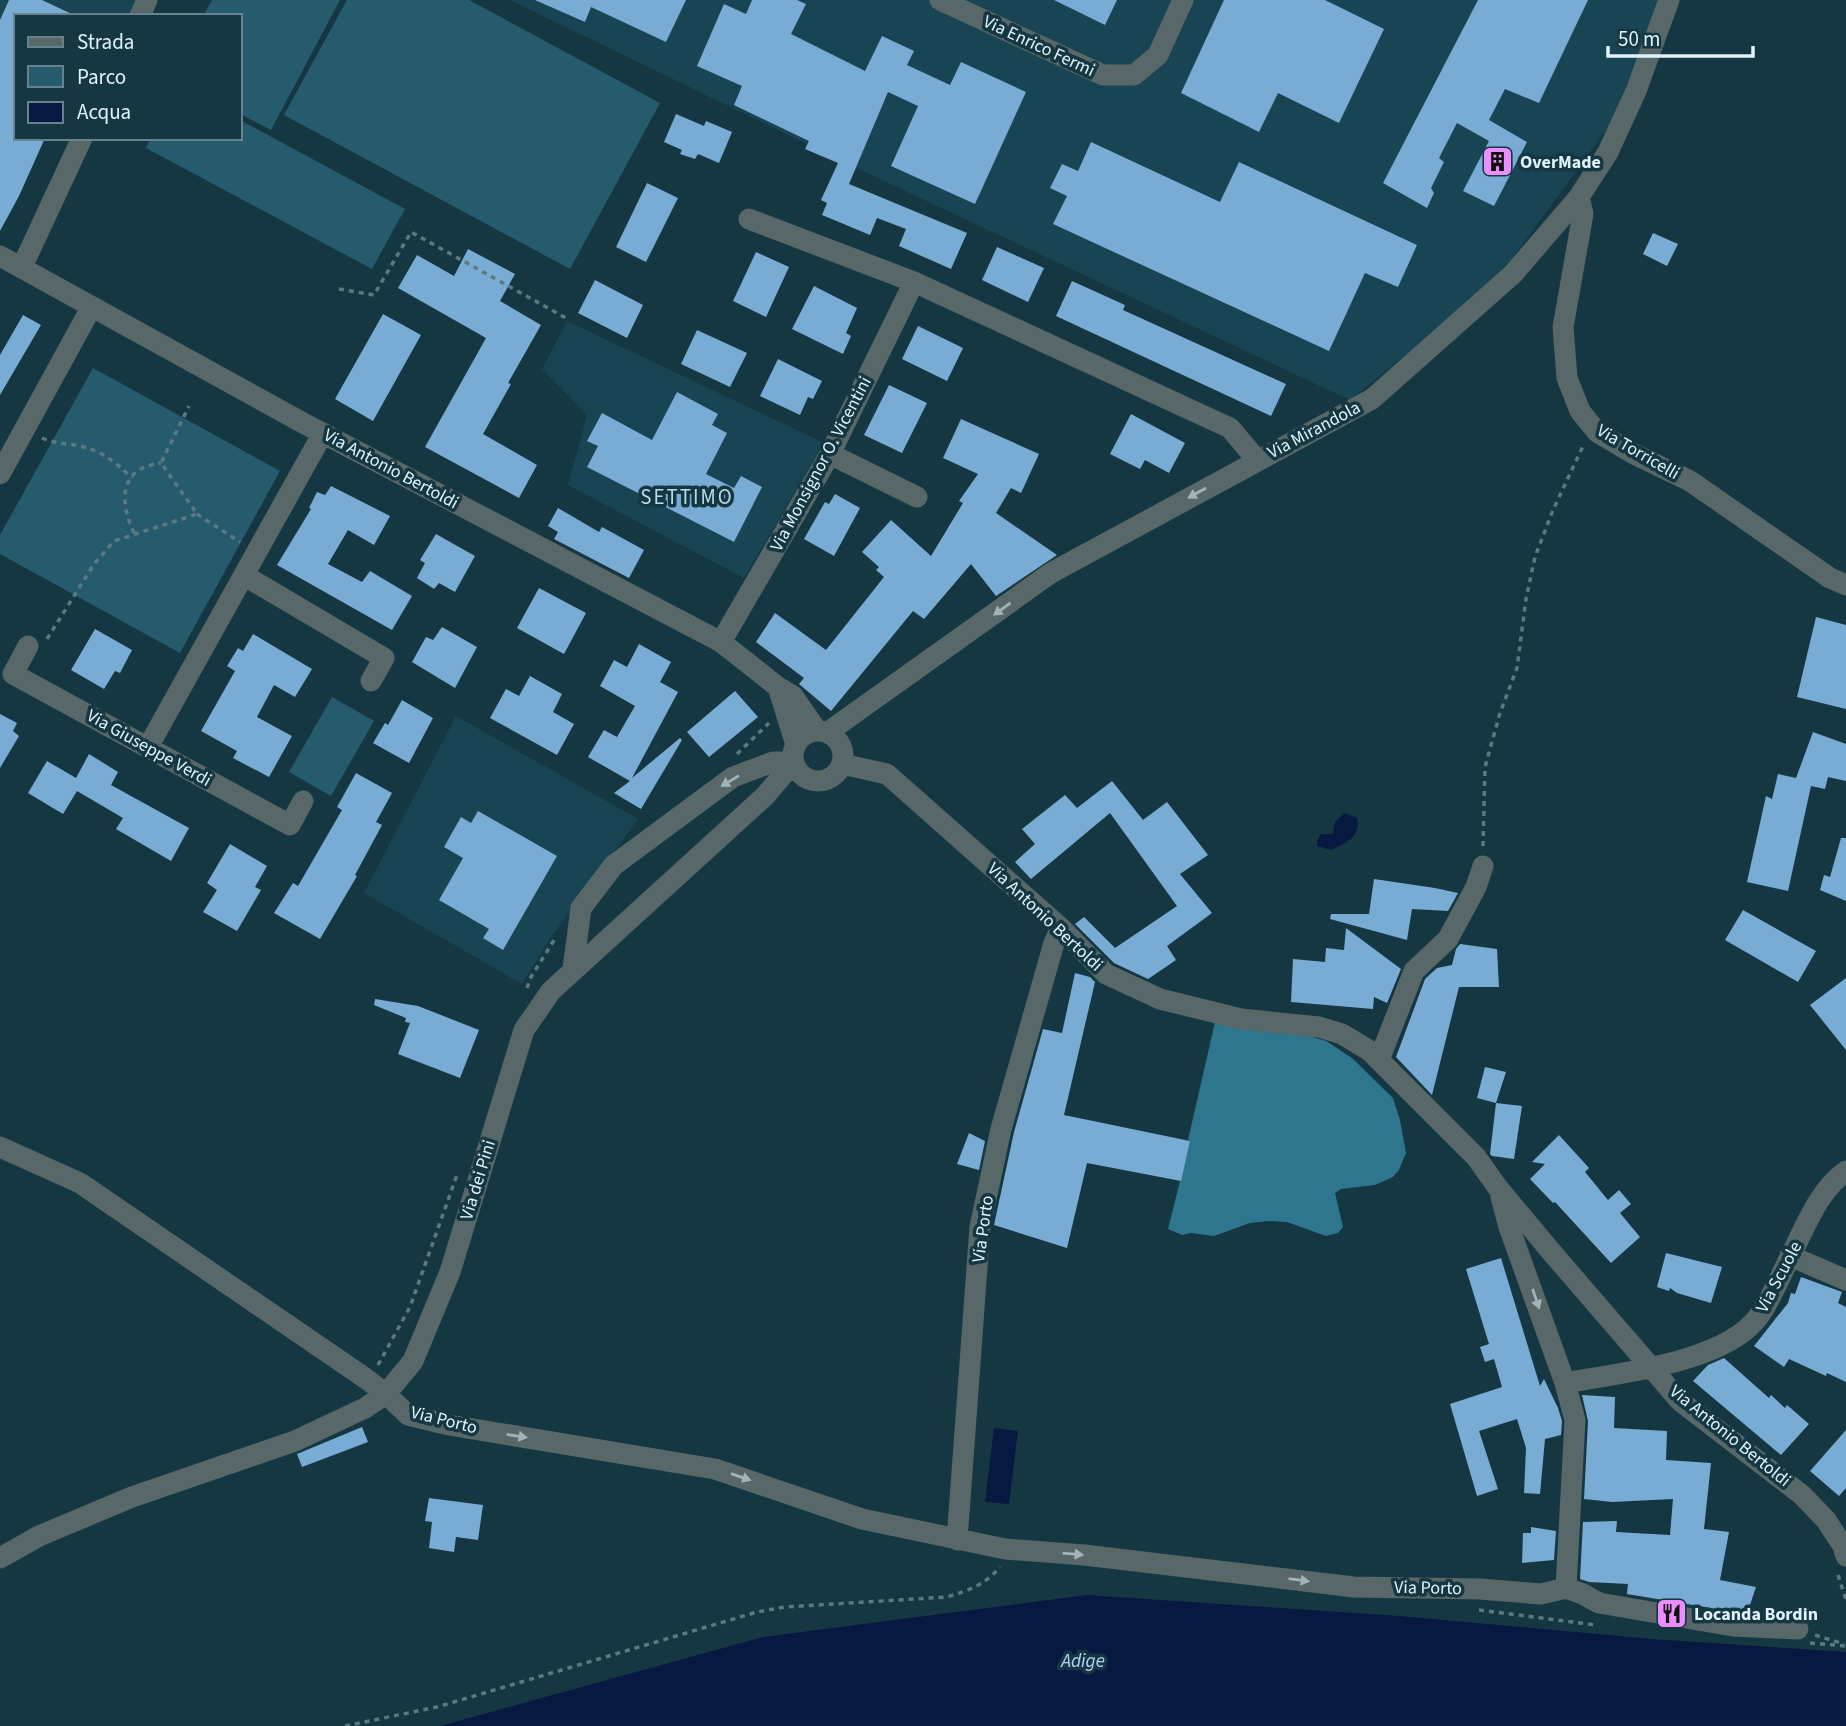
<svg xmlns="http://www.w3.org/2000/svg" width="1846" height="1726" font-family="'Source Sans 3',sans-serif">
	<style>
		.built { fill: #194453 }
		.green { fill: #265b6d }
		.forest { fill: #2d768e }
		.water { fill: #071941 }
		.building { fill: #79acd4 }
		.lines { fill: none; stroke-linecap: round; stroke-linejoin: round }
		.path { stroke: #5c7983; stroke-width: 3.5; stroke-dasharray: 5 5; stroke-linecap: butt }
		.minor { stroke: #586869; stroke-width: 21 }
		.oneway { fill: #a3b4b9 }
		.labels { text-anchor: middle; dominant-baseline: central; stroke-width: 7; stroke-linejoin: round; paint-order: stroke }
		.street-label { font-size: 18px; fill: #e0f3fa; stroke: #153742 }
		.poi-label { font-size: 18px; font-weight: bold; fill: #e0f3fa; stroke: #153742; text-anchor: start }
		.water-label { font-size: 19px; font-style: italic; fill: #b9d1fd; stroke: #153742 }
		.quarter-label { font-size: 21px; letter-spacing: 2px; fill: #b6dbe9; stroke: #153742 }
	</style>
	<rect width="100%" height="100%" fill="#153742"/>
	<path class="built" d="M0,0H137L130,16H16L0,83Z
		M510,0H1662L1609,126L1496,281L1350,400L846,163Z
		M567,321L824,443L744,578L568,485L587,415L542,369Z
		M456,716L638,819L549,940L522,984L364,893Z"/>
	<path class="green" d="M212,0H340L271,130L240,114V16H203Z
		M347,0H469L660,103L570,269L284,115Z
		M240,120L405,209L372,269L146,148L151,138H240Z
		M93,368L280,471L180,653L0,554V535Z
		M332,697L374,721L331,796L289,772Z"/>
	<path class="forest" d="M1215,1022L1300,1033L1326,1041L1352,1058L1393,1098L1400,1120L1406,1153L1399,1170L1393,1177L1375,1185L1341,1189L1335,1193L1343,1227L1338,1233L1326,1236L1287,1222L1268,1221L1250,1223L1214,1236L1191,1233L1182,1235L1168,1229L1190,1141L1188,1140Z"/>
	<path class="water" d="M1344,813L1357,818C1362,836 1344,844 1331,850L1317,846V841L1321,834H1333L1335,822Z
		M994,1428L1018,1431L1009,1504L985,1502Z
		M1087,1595L1399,1616L1652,1639L1846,1652V1726H440L763,1637Z"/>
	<path class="building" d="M9,0H42L76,16H16V138H45L19,196L0,231V20Z
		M535,0H686L666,42L591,7L585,22Z
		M752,0H797L806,4L791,34L865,71L882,36L914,51L907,65L950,85L961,62L1026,92L975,204L891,166L918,106L888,92L849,184L967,233L951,269L899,246L906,229L877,218L870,235L822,215L827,203L821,200L838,163L805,149L809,141L734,105L742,86L697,66L724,4L746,14Z
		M1054,0H1117L1105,25Z
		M1224,0H1325L1384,29L1339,123L1278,93L1259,132L1181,93Z
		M1478,0H1588L1539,103L1505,89L1489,120L1527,142L1494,206L1463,191L1489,141L1457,123L1439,158L1444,162L1431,188L1434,193L1427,208L1383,183Z
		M676,114L704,126L706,121L732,132L719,163L698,154L695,159L680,154L682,150L664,142Z
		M1091,142L1220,202L1239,162L1417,245L1398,287L1365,273L1329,351L1053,224L1067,196L1050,188L1062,164L1078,171Z
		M647,183L678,198L646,262L616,247Z
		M1653,233L1678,244L1667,266L1643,254Z
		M997,247L1044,268L1028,302L982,280Z
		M468,249L515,274L500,301L541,325L508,383L511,384L483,434L537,465L519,498L425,447L486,338L398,288L417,255L454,276Z
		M756,252L789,267L766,317L733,301Z
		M595,280L643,305L627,338L578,313Z
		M1072,281L1125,305L1123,310L1286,384L1271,416L1056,316Z
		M814,286L857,308L846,333L851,336L843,354L792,329Z
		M383,314L421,335L373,421L335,399Z
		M23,315L41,325L0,395V355Z
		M918,326L963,348L947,381L902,359Z
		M697,330L747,353L730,387L681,364Z
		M778,359L822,381L813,399L808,397L800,415L760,396Z
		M889,385L927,403L902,453L864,435Z
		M677,392L718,414L712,425L727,433L706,474L734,488L741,476L762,487L734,542L587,467L598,446L587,441L602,413L652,440Z
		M1131,414L1185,443L1169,473L1145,460L1140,469L1110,454Z
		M961,419L1039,454L1021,493L1011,488L996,513L1057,555L996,596L971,564L924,619L913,611L831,711L799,684L804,678L756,642L775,613L826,650L884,577L876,570L879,567L862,552L891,520L931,556L963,503L959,501L978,474L943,458Z
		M331,486L390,516L374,545L348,530L328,564L362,582L370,571L412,596L392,630L277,565L311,509L309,508L317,492L325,495Z
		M835,494L860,508L834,556L804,539L825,502L829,504Z
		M558,508L599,532L602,527L644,550L629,578L554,539L558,532L548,526Z
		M436,534L475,556L455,592L439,583L434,589L417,578L425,563L420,560Z
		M539,588L586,613L564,654L517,628Z
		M1816,617L1846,625V709L1797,697Z
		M442,627L477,647L455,688L412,662L426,637L433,640Z
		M95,629L132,650L120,673L115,671L104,689L71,670Z
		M253,634L312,669L295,697L274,685L257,717L292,736L269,777L233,758L237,751L201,731L235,671L227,666L238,648L243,651Z
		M639,644L671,662L660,682L678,692L632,778L680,738L682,740L641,809L614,793L630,781L588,757L604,730L617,737L635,706L600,686L614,660L627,667Z
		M530,676L562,694L553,712L574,724L557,755L490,718L506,689L519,696Z
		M735,691L758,717L709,757L687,732Z
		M402,700L433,718L409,763L373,743L385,723L388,725Z
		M0,714L17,723L13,731L19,736L0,768Z
		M1813,732L1846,744V781L1828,777L1825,789L1811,786L1788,891L1747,882L1766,796L1772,799L1778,774L1796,778Z
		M89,754L118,772L111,785L189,828L171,861L116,829L123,818L77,791L63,814L28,793L47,761L76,778Z
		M356,773L392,793L376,822L382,825L355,875L357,876L320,939L274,913L293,883L298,886L342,810L337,807Z
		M1112,781L1143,820L1167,802L1208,855L1180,874L1212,913L1167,946L1176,960L1148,979L1114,963L1075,924L1084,917L1115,948L1177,906L1110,813L1031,879L1015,862L1035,844L1022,829L1065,795L1077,808Z
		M478,811L557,856L503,950L483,938L489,929L439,900L463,858L444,847L461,817L471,823Z
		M1841,838H1846V901L1820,890L1824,875L1830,877Z
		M230,844L267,866L255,887L261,890L237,931L203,912L217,890L207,883Z
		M1374,879L1435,888L1458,893L1448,911L1412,909L1407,940L1330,919L1331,914H1369Z
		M1743,910L1816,951L1798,982L1725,940Z
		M1346,928L1401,969L1387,1003L1374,997L1373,1009L1291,1002L1293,959L1325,962L1326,948L1344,950Z
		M1460,944L1497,949L1499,987H1459L1432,1095L1396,1057L1425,979L1437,968L1452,965L1456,949Z
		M1075,973L1090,977L1095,982L1064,1115L1190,1141L1181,1181L1087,1163L1067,1248L994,1225L1014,1132L1043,1029L1062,1033Z
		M1846,978V1050L1810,1005Z
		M375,999L418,1006L479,1030L460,1078L398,1054L410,1023L405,1022L406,1018L374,1005Z
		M1485,1067L1506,1072L1496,1103L1477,1098Z
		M1496,1103L1522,1106L1514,1159L1492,1156L1490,1154Z
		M969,1133L985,1141L979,1170L957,1164Z
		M1559,1135L1589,1168L1585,1172L1608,1200L1619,1190L1631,1204L1620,1213L1640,1237L1611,1263L1555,1202L1553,1203L1530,1179L1545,1164L1532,1162Z
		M1666,1253L1722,1267L1711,1303L1677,1293L1670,1288L1669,1291L1657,1287Z
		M1501,1258L1540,1386L1544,1379L1558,1408L1562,1421L1561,1435L1545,1439L1540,1494L1524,1493L1526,1448L1517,1419L1479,1431L1498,1489L1477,1496L1450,1404L1502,1387L1494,1359L1485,1362L1480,1347L1489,1344L1466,1269Z
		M1801,1277L1842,1292L1838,1303L1846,1307V1382L1827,1373L1826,1376L1789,1359L1784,1367L1754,1346L1788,1303L1791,1293L1795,1294Z
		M1724,1358L1769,1398L1771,1395L1785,1408L1787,1405L1809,1424L1781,1455L1693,1381L1708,1365Z
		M1582,1395L1615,1397L1614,1428L1667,1431L1666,1460L1711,1463L1704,1529L1729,1532L1720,1580L1756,1587L1747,1614L1627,1594L1628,1584L1589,1582L1580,1579L1583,1522L1617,1521L1616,1532L1670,1535L1673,1499L1612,1502L1584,1499L1588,1421Z
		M362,1427L368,1442L302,1467L297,1454Z
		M1846,1430V1488L1839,1496L1810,1471Z
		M429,1498L483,1505L478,1540L456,1537L454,1552L429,1548L432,1522L425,1521Z
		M1531,1527L1556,1531L1554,1560L1522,1563L1523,1533H1531Z"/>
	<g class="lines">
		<path class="path" d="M339,289L374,295L411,232L566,318
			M42,438C55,444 67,443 80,446C104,452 114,461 132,478
			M197,514L240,542
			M134,533C119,501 119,468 161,463
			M47,639L94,564L114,541L197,514L161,463L189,406
			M737,754L769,723
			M1483,846L1485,767L1500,713L1517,668L1526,599L1535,557L1553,510L1584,444
			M527,988L531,977L556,937
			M378,1365L410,1307L458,1172
			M1838,1575L1846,1600
			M1479,1610L1596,1625
			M1815,1635L1844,1644
			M1810,1643L1846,1646
			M345,1726L437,1707L757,1612L785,1607L946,1597C968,1591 985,1585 1000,1567"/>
		<path class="minor" d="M940,0L1103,75H1134L1158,55L1183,0
			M140,16L147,0
			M1579,197L1583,214L1563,327L1567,378L1580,411L1597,432L1634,454L1690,481L1830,578L1846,585
			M749,219L914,282L1230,428L1257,460
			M0,256L305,424L721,642L778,687L793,696L817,731
			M22,267L82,138
			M830,454L917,497
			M0,474L91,308
			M245,576L384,658L371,681
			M721,642L830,454L914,282
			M28,646L13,674L290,825L303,801
			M778,687L796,745
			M793 756a25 25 0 1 1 50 0a25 25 0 1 1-50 0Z
			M828,732L1051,573L1372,399L1513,274L1579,197L1608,152L1636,91L1669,0
			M148,747L323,433
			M842,764L887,774L1061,928L1106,974L1160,999L1241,1019L1319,1027L1342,1034L1370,1051L1476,1157L1498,1188L1554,1255L1680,1401L1802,1495L1826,1520L1843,1546L1846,1556
			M573,969L581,908L614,865L733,777L773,762H794
			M1379,1060L1414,971L1448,939L1476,887L1483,866
			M0,1147L80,1183L365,1378L386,1394L408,1415L449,1425L715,1469L862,1519L1005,1549L1084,1555L1354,1587L1480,1589L1541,1594L1566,1588L1583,1594L1599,1603L1733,1626L1798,1629
			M1501,1197L1509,1227L1565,1383L1575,1420L1566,1588
			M1790,1256L1846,1280
			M1565,1383C1619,1373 1725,1363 1759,1316C1772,1298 1781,1274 1791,1255C1806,1225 1819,1190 1846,1171
			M957,1540L980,1227L1001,1129L1054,943L1061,928
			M0,1558L39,1536L132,1497L295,1441L365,1408L386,1394L413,1361L450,1272L524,1030L551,991L765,796L794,762"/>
	</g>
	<defs><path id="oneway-solid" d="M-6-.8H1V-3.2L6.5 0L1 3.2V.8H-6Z" transform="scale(1.75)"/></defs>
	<g class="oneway">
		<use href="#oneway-solid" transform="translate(1197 493) rotate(151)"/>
		<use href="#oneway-solid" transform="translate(1002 609) rotate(144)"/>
		<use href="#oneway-solid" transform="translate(730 781) rotate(149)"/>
		<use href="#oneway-solid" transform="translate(1536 1299) rotate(71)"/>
		<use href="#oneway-solid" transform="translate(517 1436) rotate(9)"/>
		<use href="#oneway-solid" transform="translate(741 1477) rotate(19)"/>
		<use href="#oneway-solid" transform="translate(1073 1554) rotate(5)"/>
		<use href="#oneway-solid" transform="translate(1299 1580) rotate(7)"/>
	</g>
	<defs>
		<symbol id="building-square" viewBox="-11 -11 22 22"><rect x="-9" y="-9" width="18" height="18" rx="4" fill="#eb8dfc" stroke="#153742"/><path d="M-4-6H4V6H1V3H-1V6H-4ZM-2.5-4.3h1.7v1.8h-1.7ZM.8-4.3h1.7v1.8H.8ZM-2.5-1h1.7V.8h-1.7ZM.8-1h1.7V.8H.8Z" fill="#111"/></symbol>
		<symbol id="restaurant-square" viewBox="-11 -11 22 22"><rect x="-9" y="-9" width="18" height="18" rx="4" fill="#eb8dfc" stroke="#153742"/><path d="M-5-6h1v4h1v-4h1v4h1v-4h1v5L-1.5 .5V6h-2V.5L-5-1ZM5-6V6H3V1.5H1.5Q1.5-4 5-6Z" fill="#111"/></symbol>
	</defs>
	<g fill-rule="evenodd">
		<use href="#building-square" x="1480" y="144" width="35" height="35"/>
		<use href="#restaurant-square" x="1654" y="1596" width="35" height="35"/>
	</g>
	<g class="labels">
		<g class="street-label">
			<text transform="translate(1039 46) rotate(25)">Via Enrico Fermi</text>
			<text transform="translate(1314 430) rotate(-28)">Via Mirandola</text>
			<text transform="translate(1638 452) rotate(30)">Via Torricelli</text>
			<text transform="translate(821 464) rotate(-62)">Via Monsignor O. Vicentini</text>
			<text transform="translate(391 469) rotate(28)">Via Antonio Bertoldi</text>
			<text transform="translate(149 748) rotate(29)">Via Giuseppe Verdi</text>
			<text transform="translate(1045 917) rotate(43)">Via Antonio Bertoldi</text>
			<text transform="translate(478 1180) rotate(-73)">Via dei Pini</text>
			<text transform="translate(983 1229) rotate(-82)">Via Porto</text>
			<text transform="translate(1779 1277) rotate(-62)">Via Scuole</text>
			<text transform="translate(444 1420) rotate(14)">Via Porto</text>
			<text transform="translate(1730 1436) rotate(39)">Via Antonio Bertoldi</text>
			<text transform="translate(1428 1588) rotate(1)">Via Porto</text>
		</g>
		<g class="poi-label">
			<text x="1520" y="162">OverMade</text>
			<text x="1694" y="1614">Locanda Bordin</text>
		</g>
		<g class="water-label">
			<text x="1083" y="1661">Adige</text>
		</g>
		<g class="quarter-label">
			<text x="687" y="497">SETTIMO</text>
		</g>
	</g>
	<rect x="14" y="14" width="228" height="126" fill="#153742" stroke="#66828c" stroke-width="2"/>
	<rect x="28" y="37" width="35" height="10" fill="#586869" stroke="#66828c" stroke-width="2"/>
	<text x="77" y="49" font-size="21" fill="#e0f3fa">Strada</text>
	<rect x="28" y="66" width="35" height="21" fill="#265b6d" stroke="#66828c" stroke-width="2"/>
	<text x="77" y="84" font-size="21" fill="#e0f3fa">Parco</text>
	<rect x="28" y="102" width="35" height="21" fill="#071941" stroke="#66828c" stroke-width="2"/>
	<text x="77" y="119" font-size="21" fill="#e0f3fa">Acqua</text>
	<path d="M1608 46v10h145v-10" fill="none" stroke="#e0f3fa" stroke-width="3.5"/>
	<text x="1618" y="46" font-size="21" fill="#e0f3fa" stroke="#153742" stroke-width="5" paint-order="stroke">50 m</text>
</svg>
